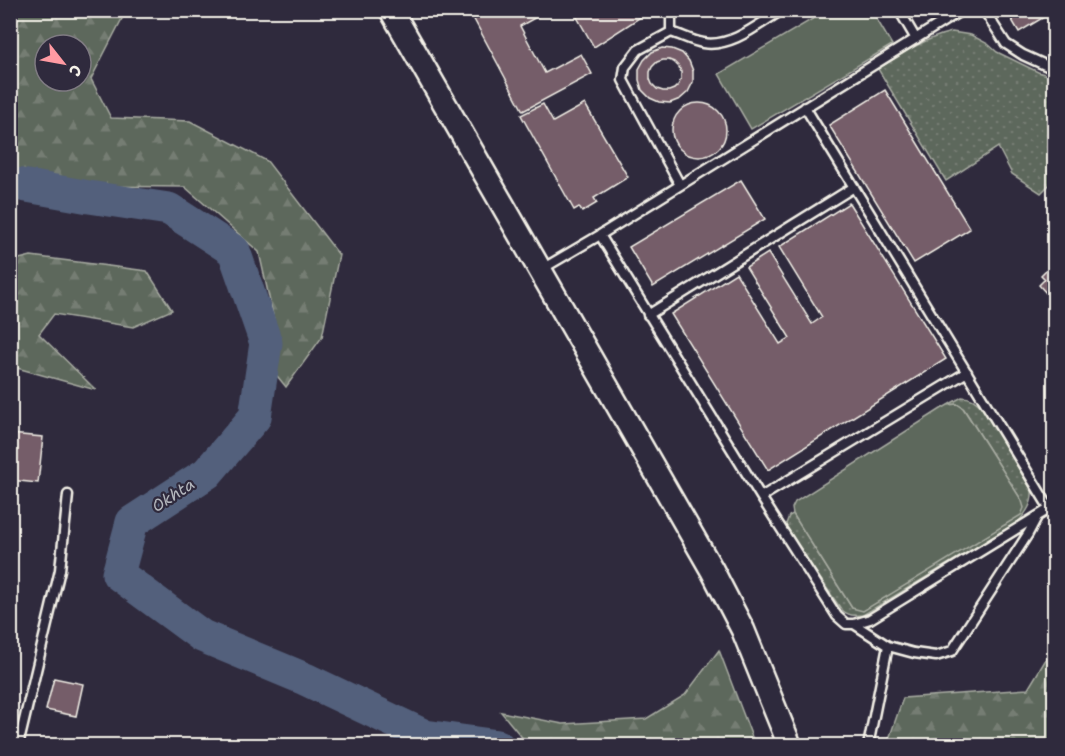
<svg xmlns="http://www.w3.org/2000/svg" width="1065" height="756" font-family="'Shantell Sans',sans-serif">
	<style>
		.grass { fill: url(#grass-dots); stroke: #a8aca2; stroke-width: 1.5 }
		.forest { fill: url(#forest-firs); stroke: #a8aca2; stroke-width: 1.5; fill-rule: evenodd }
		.park { fill: #5d675b; stroke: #a8aca2; stroke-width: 1.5 }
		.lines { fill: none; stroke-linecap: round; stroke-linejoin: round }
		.river { stroke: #53607c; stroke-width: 33 }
		.building { fill: #755d69; stroke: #f4f1e8; stroke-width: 1.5; fill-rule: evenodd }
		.service-casing { stroke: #f4f1e8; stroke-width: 13 }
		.secondary-casing { stroke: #f4f1e8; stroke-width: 27 }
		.service { stroke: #2f2a3d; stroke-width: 8 }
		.secondary { stroke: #2f2a3d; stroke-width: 22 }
		.labels { text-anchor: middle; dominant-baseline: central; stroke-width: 4.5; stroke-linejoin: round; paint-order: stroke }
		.water-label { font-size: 16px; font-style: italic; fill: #b4b7bd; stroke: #2f2a3d }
	</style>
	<defs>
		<pattern id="grass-dots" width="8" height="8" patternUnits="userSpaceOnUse" patternTransform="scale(1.5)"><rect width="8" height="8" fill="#5d675b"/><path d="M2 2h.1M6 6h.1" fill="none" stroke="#757d73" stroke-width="1.8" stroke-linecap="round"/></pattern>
		<pattern id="forest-firs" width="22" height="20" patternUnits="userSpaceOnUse" patternTransform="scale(1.5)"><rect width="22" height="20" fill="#5d675b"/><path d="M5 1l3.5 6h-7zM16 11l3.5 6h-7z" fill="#757d73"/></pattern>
	</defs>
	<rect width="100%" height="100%" fill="#2f2a3d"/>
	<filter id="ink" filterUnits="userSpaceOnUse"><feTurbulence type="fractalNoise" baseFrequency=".0167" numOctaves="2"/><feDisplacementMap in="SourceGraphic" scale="12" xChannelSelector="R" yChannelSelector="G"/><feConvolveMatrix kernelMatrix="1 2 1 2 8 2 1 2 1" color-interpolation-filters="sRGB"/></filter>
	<g filter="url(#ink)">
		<path class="grass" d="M952,32L971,35L988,44L997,52L1038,72L1054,77V180L1041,193L1012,174L998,147L946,181L878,69C901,54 925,38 952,32Z
			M962,397C972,397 976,402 983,408L1032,491C1033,504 1026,513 1018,522L863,615C854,616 848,616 841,609L785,527L789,516L793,514L852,608L1022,501L964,409L957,404L948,405Z"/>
		<path class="forest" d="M10,11H126L91,79L111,118L190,121L267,161L339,255L322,337L286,387L274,372L279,342L259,252L185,187L90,186L11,170ZM45,45H81V81H45Z
			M31,256L147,271L172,310L133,327L54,314L39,334L96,390L17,368H11V261Z
			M1054,646V744L1050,746L887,745L903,698L1028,689Z
			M719,650L755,745L562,746L552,743L525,741L501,712L563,724L646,719L685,695Z"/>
		<path class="park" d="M826,11H872L892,45L751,129L719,74Z
			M957,404L963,408L1022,501L1024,508L1021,515L863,611L852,608L793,514L792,508L795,502L941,409L948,405Z"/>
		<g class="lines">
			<path class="river" d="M10,183L89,197L169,209L234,251L266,343L255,417L207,473L132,522L118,574L202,636L305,679L425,736L498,746"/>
		</g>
		<path class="building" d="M469,10H549L520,26L545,73L581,54L592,74L523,111Z
			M573,10H646L647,13L594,47Z
			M1006,10H1054V11L1019,32Z
			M662,48L672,49L682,53L689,61L693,71V82L688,92L680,99L670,103L659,102L650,98L642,90L639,80V69L644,60L652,52ZM663,60H669L674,62L679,67L681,72V78L679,84L674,89L669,91H663L657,89L652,84L650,79V72L652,67L657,62Z
			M885,90L970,229L914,263L829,125Z
			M672 130a27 27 0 1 1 54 0a27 27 0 1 1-54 0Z
			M543,104L553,122L585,104L628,177L594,198L597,203L582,212L579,207L574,210L521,115Z
			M741,180L765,219L653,287L629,247Z
			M849,203L946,359L768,470L671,314L736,273L780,344L790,338L746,267L768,253L812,324L822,317L779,247Z
			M1054,262V302L1039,285L1045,279L1041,275Z
			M10,434L43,437L38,483L10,480Z
			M54,678L83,684L76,716L46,710Z"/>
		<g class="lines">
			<defs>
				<path id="service" d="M671,10V32
					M899,10L916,39
					M984,10L1006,44L1023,55L1054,69
					M805,107L1050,509
					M680,185L623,80L625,67L638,50L671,32C681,35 692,41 703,43C731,48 759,24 782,10
					M600,235L761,497L837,616L846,624H854L870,619L1054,506
					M542,269L600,235L962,10
					M648,315L854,187
					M761,497L967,372
					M854,624L888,646
					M18,746L60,570L68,495
					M868,746L888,646L914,653L936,656L952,651L1028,534L1037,517"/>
				<path id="secondary" d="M391,10L712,570L743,630L790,746"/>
			</defs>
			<use href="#service" class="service-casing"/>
			<use href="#secondary" class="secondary-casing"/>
			<use href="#service" class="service"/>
			<use href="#secondary" class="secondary"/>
		</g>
	</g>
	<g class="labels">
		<g class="water-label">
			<text transform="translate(173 495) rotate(-33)">Okhta</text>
		</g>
	</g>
	<rect width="1065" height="756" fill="none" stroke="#2f2a3d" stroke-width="36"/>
	<rect x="18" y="18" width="1029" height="720" fill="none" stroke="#f4f1e8" stroke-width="2" filter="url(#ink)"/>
	<g transform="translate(63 63) rotate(121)"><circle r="28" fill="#2f2a3d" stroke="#7e7a81" stroke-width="1.5"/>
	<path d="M0-4.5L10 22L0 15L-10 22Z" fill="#ff9aa2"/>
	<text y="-9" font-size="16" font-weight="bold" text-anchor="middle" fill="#f4f1e8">С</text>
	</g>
</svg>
